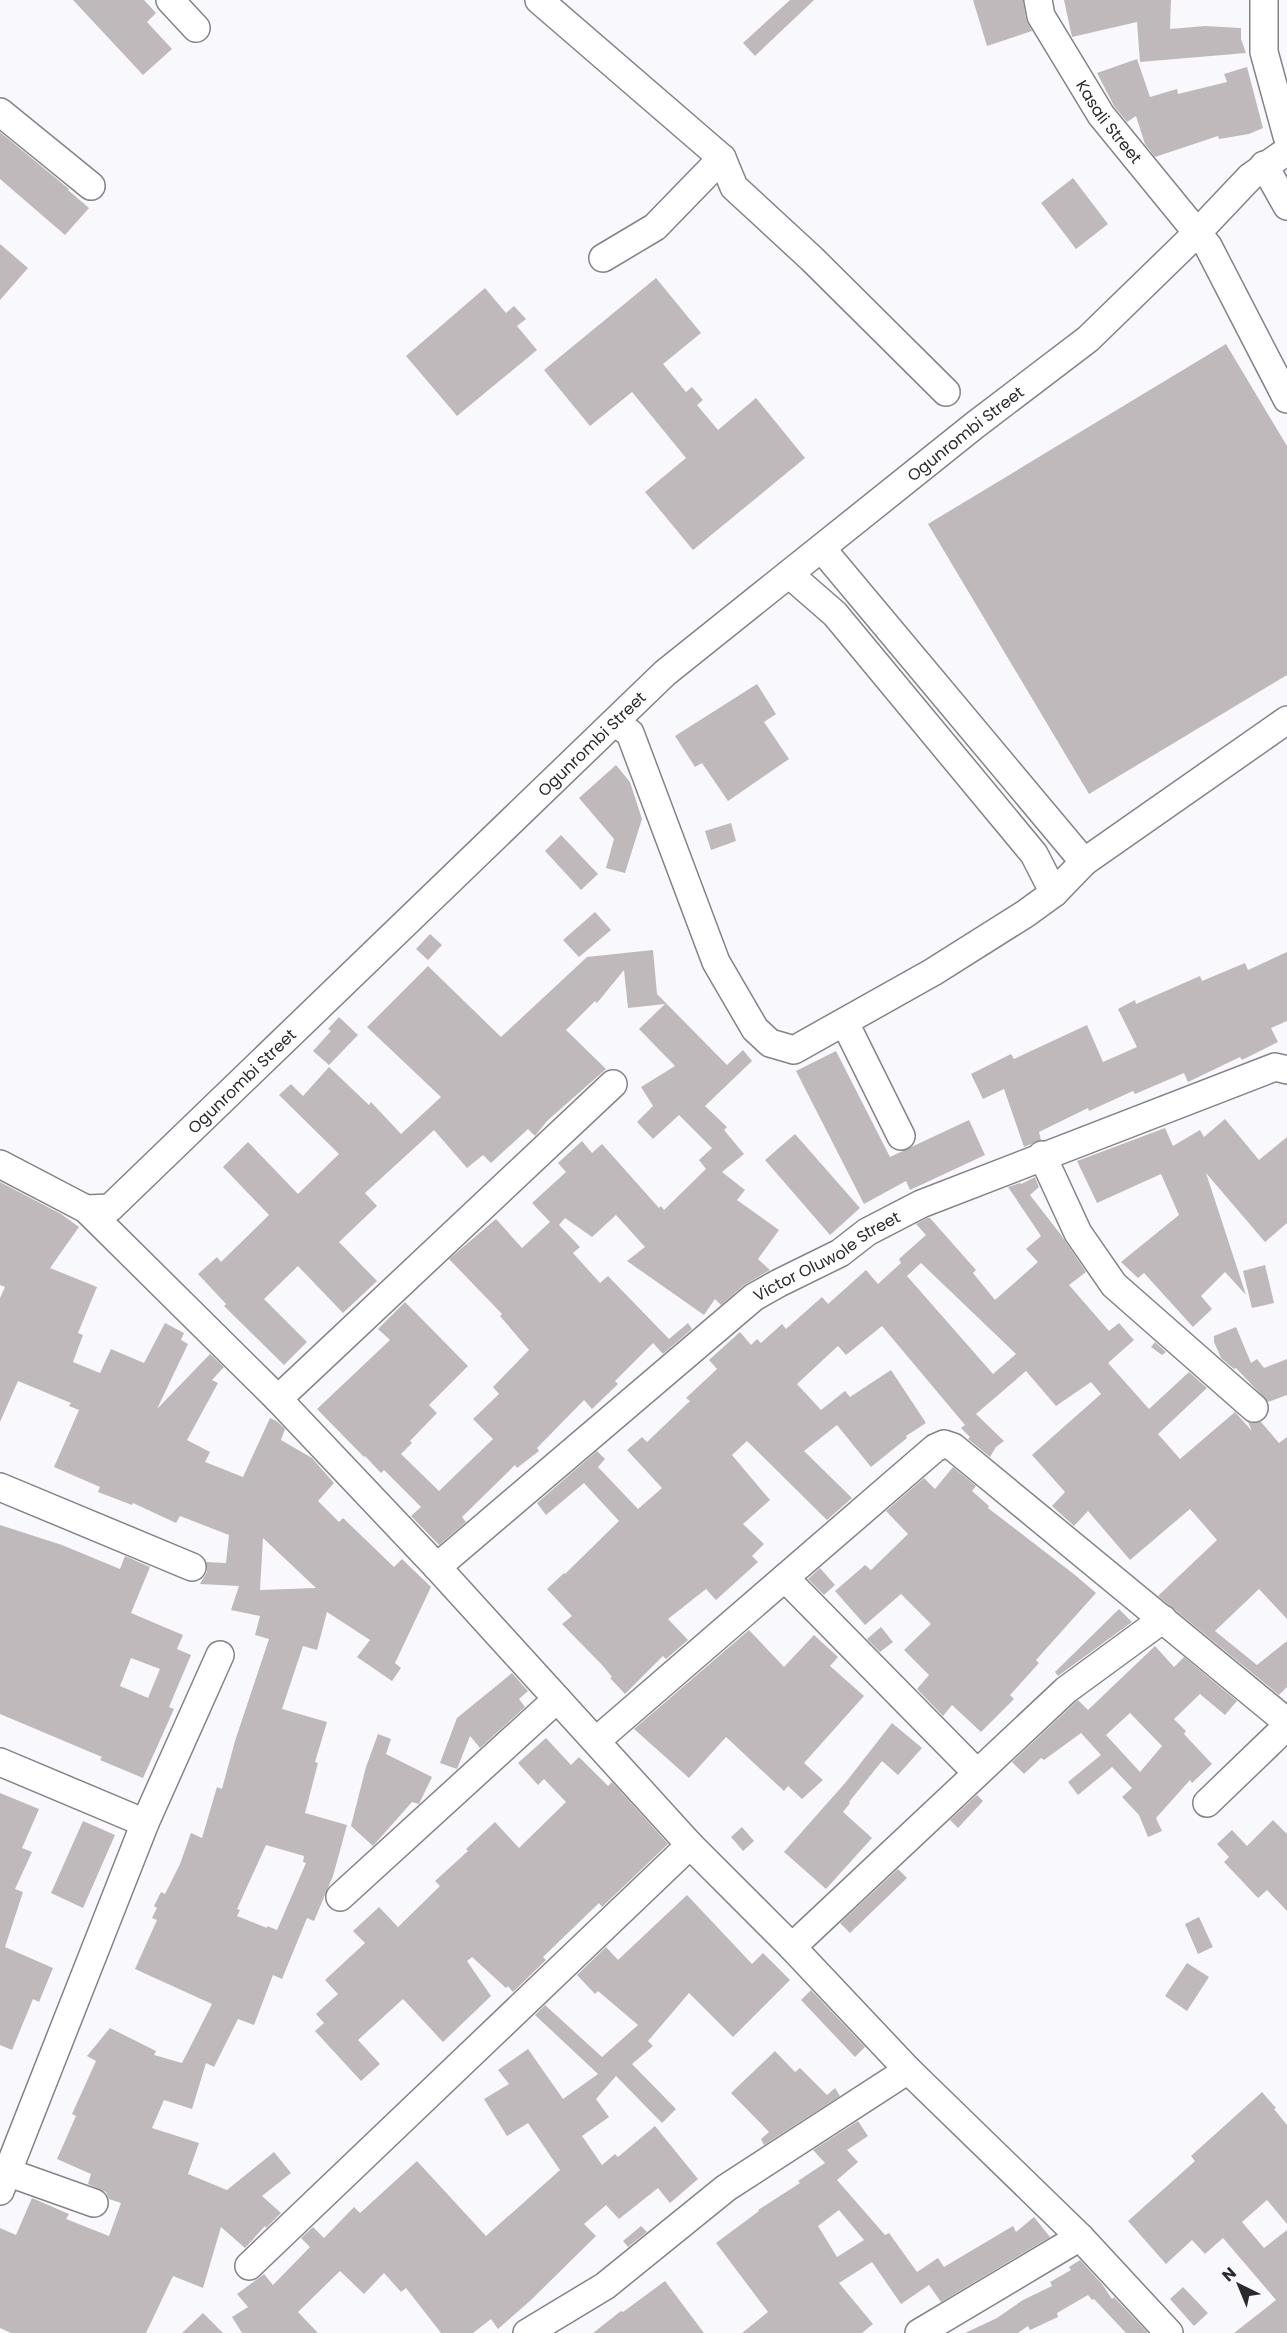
<svg xmlns="http://www.w3.org/2000/svg" width="1287" height="2333" font-family="Poppins,sans-serif">
	<style>
		.building { fill: #c0b9bc; fill-rule: evenodd }
		.lines { fill: none; stroke-linecap: round; stroke-linejoin: round }
		.minor-casing { stroke: #838388; stroke-width: 30 }
		.minor { stroke: #fff; stroke-width: 27 }
		.labels { text-anchor: middle; dominant-baseline: central; stroke-width: 4.5; stroke-linejoin: round; paint-order: stroke }
		.street-label { font-size: 16px; fill: #2b2b2d; stroke: #f8f8fd }
	</style>
	<rect width="100%" height="100%" fill="#f8f8fd"/>
	<path class="building" d="M73,0H144L156,13L147,22L172,49L143,75Z
		M790,0H814L755,56L743,43Z
		M973,0H1023L1026,19L1032,31L987,46Z
		M1064,0H1171L1170,29L1205,26L1241,28V39L1246,53L1140,62L1137,22L1072,37Z
		M1137,59L1150,97L1177,89L1178,94L1227,82L1224,74L1247,67L1263,128L1249,134L1219,139L1218,136L1155,157L1145,144L1136,116L1127,122L1114,106L1097,73Z
		M0,132L69,189L68,190L89,208L65,235L0,179Z
		M1073,178L1108,224L1076,249L1041,203Z
		M0,244L28,268L0,300Z
		M656,278L701,333L663,364L686,392L692,387L703,400L697,405L718,430L756,398L805,458L693,550L645,492L686,458L632,392L590,426L544,370Z
		M485,288L506,313L514,306L526,319L517,326L537,350L457,416L406,356Z
		M1226,344L1287,446V675L1089,794L928,524Z
		M757,684L776,714L764,722L789,759L728,801L702,763L695,767L675,736Z
		M616,765L630,782L642,819L625,873L606,868L614,839L579,798Z
		M731,823L736,841L711,850L705,831Z
		M561,835L598,874L581,890L545,851Z
		M595,912L611,930L579,957L563,940Z
		M430,934L442,945L428,960L416,949Z
		M653,950L657,994L727,1065L743,1050L752,1061L705,1106L727,1127L724,1130L744,1154L722,1172L745,1190L737,1200L779,1230L758,1259L770,1270L744,1285L721,1305L715,1299L704,1315L627,1261L645,1247L616,1215L592,1237L565,1218L559,1225L580,1247L573,1253L600,1283L608,1276L669,1339L688,1323L692,1329L663,1354L653,1343L615,1381L618,1384L592,1409L584,1400L537,1448L539,1451L517,1468L515,1465L462,1517L466,1522L439,1545L411,1516L421,1507L384,1470L381,1473L365,1456L364,1457L317,1409L390,1340L378,1329L405,1302L468,1366L429,1405L437,1413L410,1441L412,1443L401,1454L439,1491L493,1439L473,1419L499,1394L493,1387L529,1350L500,1316L502,1314L449,1259L496,1219L522,1248L550,1222L532,1203L566,1172L558,1163L582,1141L592,1153L602,1144L659,1208L661,1206L664,1210L706,1169L699,1160L712,1148L679,1115L653,1139L637,1122L653,1106L641,1087L675,1066L639,1029L665,1004L628,1008L624,970L597,1003L595,1001L566,1030L606,1069L547,1121L535,1136L528,1129L491,1163L483,1155L467,1168L434,1130L365,1193L377,1206L339,1242L377,1281L343,1313L298,1266L264,1299L307,1342L284,1365L224,1306L226,1304L198,1274L217,1257L221,1262L269,1215L223,1167L248,1142L298,1194L339,1154L279,1095L291,1084L303,1096L329,1067L369,1105L371,1102L401,1134L441,1097L367,1027L428,966L501,1037L587,957Z
		M1287,952V1021L1271,1028L1278,1042L1242,1060L1240,1057L1188,1082L1184,1073L1135,1094L1133,1091L1089,1111L1088,1108L1039,1132L1041,1140L1024,1147L1004,1089L983,1099L971,1074L1011,1054L1014,1059L1087,1025L1103,1062L1137,1047L1118,1009L1135,1000L1136,1004L1200,976L1202,981L1245,963L1248,970Z
		M339,1017L358,1035L329,1065L313,1051L331,1031L328,1029Z
		M836,1051L890,1157L969,1120L985,1155L910,1190L906,1181L864,1204L796,1071Z
		M1225,1119L1259,1160L1287,1137V1223L1265,1242L1206,1173L1246,1295L1225,1272L1201,1296L1212,1309L1193,1327L1144,1273L1138,1278L1121,1262L1179,1215L1161,1174L1097,1203L1077,1161L1165,1128L1173,1146L1200,1130L1204,1137Z
		M795,1134L860,1208L830,1235L765,1160Z
		M1035,1177L1039,1187L1030,1195L1061,1235L1086,1272L1069,1285L1109,1331L1119,1323L1134,1340L1108,1363L1149,1409L1189,1372L1207,1388L1158,1434L1180,1459L1235,1412L1252,1431L1248,1422H1261L1279,1443L1287,1437V1619L1259,1589L1215,1631L1257,1665L1287,1641V1687L1279,1695L1158,1596L1217,1540L1190,1509L1130,1560L1088,1511L1074,1526L1052,1506L1065,1492L1032,1455L1101,1394L1091,1382L1056,1406L1026,1371L976,1414L1004,1441L996,1447L990,1457L968,1439L970,1437L961,1428L965,1425L882,1326L846,1355L838,1346L797,1384L821,1410L845,1391L850,1397L891,1370L926,1423L906,1436L907,1438L871,1467L837,1425L804,1451L852,1498L827,1520L747,1441L732,1455L770,1500L743,1524L764,1544L752,1556L758,1562L716,1600L706,1589L668,1619L688,1640L666,1659L663,1656L625,1694L610,1678L612,1677L603,1666L562,1624L572,1616L547,1589L564,1573L565,1574L619,1521L584,1483L546,1515L537,1503L597,1451L605,1459L598,1467L638,1509L662,1488L627,1450L642,1437L647,1442L690,1401L686,1398L717,1369L709,1360L740,1332L751,1345L757,1339L761,1343L782,1324L786,1329L822,1297L828,1304L866,1270L878,1284L901,1263L899,1259L926,1235L916,1224L927,1218H930L976,1270L973,1273L995,1300L1038,1262L1026,1249L1041,1236L1008,1187L1020,1183L1021,1184ZM921,1263L1016,1354L993,1374L907,1276Z
		M0,1182L61,1214L79,1227L50,1268L97,1287L78,1333L83,1335L73,1362L100,1373L111,1349L144,1363L165,1323L184,1333L181,1340L188,1344L157,1409L210,1354L224,1367L212,1380L218,1383L187,1440L210,1452L205,1462L243,1477L270,1418L278,1422L285,1429L281,1440L312,1458L334,1483L318,1501L339,1522L343,1518L394,1567L402,1559L431,1587L395,1663L401,1668L392,1681L357,1657L370,1640L327,1612L317,1650L303,1646L282,1709L327,1722L315,1762L318,1763L305,1813L347,1825L333,1876L314,1921L307,1918L282,1979L273,1975L254,2025L238,2019L214,2067L206,2063L192,2109L164,2100L152,2128L199,2143L188,2174L227,2190L274,2152L291,2173L262,2196L281,2213L266,2228L265,2226L245,2248L221,2227L203,2288L173,2276L146,2333H11L0,2328V2228L16,2235L32,2198L69,2214L66,2219L109,2236L121,2203L109,2199L106,2192L88,2184L91,2174L57,2159L76,2116L72,2114L96,2061L87,2056L110,2028L156,2051L154,2055L182,2063L212,2004L135,1969L157,1920L152,1918L157,1908L154,1906L161,1892L165,1894L180,1864L191,1833L202,1838L217,1787L222,1789L235,1741L269,1639L255,1635L260,1616L231,1610L239,1586L200,1584L207,1572L206,1562L226,1563L229,1535L180,1516L176,1523L133,1503L132,1505L98,1492L100,1487L54,1467L79,1410L69,1406L71,1403L18,1381L0,1422V1298L5,1287L0,1285ZM263,1538L316,1588L260,1590ZM266,1845L304,1856L303,1862L306,1863L277,1930L267,1926V1928L237,1916L240,1910L237,1909Z
		M1265,1265L1274,1303L1252,1308L1243,1271Z
		M1236,1327L1251,1363L1257,1359L1264,1368L1287,1359V1395L1268,1402L1236,1368L1234,1369L1221,1358L1214,1342V1336Z
		M1155,1342L1166,1352L1162,1355L1151,1347Z
		M953,1467L976,1486L972,1491L989,1506L988,1508L1075,1575L1096,1593L1036,1660L1039,1663L1010,1695L1014,1699L981,1732L952,1705L943,1716L917,1689L929,1675L904,1650L931,1624L901,1594L865,1625L835,1591L865,1565L871,1570L908,1534L886,1511L924,1478L935,1489Z
		M0,1525L62,1545L120,1569L125,1556L150,1567L131,1613L183,1635L177,1649L191,1655L169,1707L174,1709L143,1778L100,1760L102,1757L0,1714ZM131,1658L160,1669L148,1698L120,1686Z
		M820,1568L835,1585L824,1595L808,1579Z
		M1119,1609L1132,1622L1058,1676L1055,1672Z
		M881,1627L893,1642L880,1652L867,1639Z
		M749,1630L784,1667L814,1635L838,1657L830,1666L864,1696L804,1763L823,1780L802,1799L788,1786L784,1791L726,1737L689,1778L634,1729Z
		M1155,1646L1174,1667L1184,1657L1237,1701L1225,1715L1200,1694L1174,1719L1186,1731L1184,1734L1212,1764L1192,1783L1190,1780L1156,1818L1162,1831L1148,1837L1139,1815L1122,1797L1132,1788L1112,1767L1078,1795L1068,1782L1101,1755L1081,1733L1044,1760L1041,1758L1024,1774L1012,1762L1078,1700L1088,1710ZM1130,1713L1162,1746L1140,1772L1106,1735Z
		M512,1673L528,1691L519,1699L525,1707L480,1748L470,1736L457,1769L440,1763L457,1718Z
		M892,1723L922,1748L898,1775L882,1761L849,1802L850,1803L843,1812L872,1838L826,1889L784,1852L846,1782Z
		M378,1734L391,1739L386,1754L432,1777L419,1804L412,1802L373,1846L351,1826L366,1767Z
		M546,1738L571,1765L579,1757L608,1786L612,1782L668,1844L602,1907L599,1903L543,1957L546,1960L513,1992L508,1986L506,1988L472,1957L467,1961L491,1996L443,2042L403,1999L358,2040L380,2064L361,2081L315,2031L324,2023L316,2014L338,1994L325,1980L365,1943L353,1931L379,1907L398,1927L440,1886L435,1881L468,1851L466,1849L495,1822L519,1848L566,1802L544,1779L538,1785L518,1763Z
		M0,1793L39,1809L22,1848L32,1852L15,1889L23,1892L5,1947L53,1968L39,2002L33,1999L12,2050L0,2045Z
		M977,1795L983,1801L958,1828L950,1820Z
		M1273,1820L1287,1834V1911L1267,1890L1258,1898L1224,1862L1229,1857L1217,1844L1232,1830L1247,1846Z
		M83,1821L115,1835L83,1908L51,1893Z
		M742,1827L754,1841L743,1851L731,1837Z
		M898,1869L907,1878L850,1933L840,1923Z
		M687,1895L752,1964L763,1953L790,1980L733,2037L689,1993L648,2041L653,2046L632,2064L676,2109L662,2123L616,2076L596,2099L609,2117L582,2136L602,2165L615,2154L618,2157L655,2126L698,2179L670,2203L658,2188L619,2219L606,2205L584,2224L596,2236L531,2300L498,2329L491,2319L473,2333H441L406,2288L401,2292L384,2273L364,2294L340,2271L298,2312L318,2333H242L232,2317L248,2307L237,2294L264,2274L273,2285L310,2247L301,2238L313,2227L324,2238L354,2207L360,2213L417,2161L486,2236L560,2170L528,2123L507,2136L484,2099L509,2084L498,2070L528,2049L563,2099L598,2074L535,2015L545,2005L602,2057L638,2025L598,1991L595,1994L577,1975L606,1947L618,1960Z
		M1199,1917L1213,1947L1198,1954L1185,1924Z
		M1187,1963L1209,1977L1187,2011L1165,1996Z
		M811,1990L865,2047L855,2057L801,2000Z
		M775,2051L795,2072L800,2068L827,2095L835,2088L840,2096L764,2145L761,2139L769,2132L731,2093Z
		M1262,2092L1276,2108L1274,2109L1287,2125V2224L1267,2200L1242,2222L1264,2248L1287,2230V2333H1234L1276,2300L1223,2238L1205,2254L1192,2240L1166,2264L1128,2221L1195,2161L1191,2156Z
		M858,2121L868,2136L847,2150L858,2162L837,2180L885,2235L889,2233L917,2272L938,2258L944,2267L1013,2226L1016,2232L1034,2217L1050,2237L941,2302L929,2285L901,2304L872,2262L839,2283L873,2324L862,2333H742L768,2312L716,2243L759,2211L758,2210L800,2183L798,2181L825,2163L813,2150ZM839,2210L864,2240L837,2257L818,2226Z
		M641,2226L647,2232L628,2247L623,2241Z
		M1080,2260L1102,2284L1112,2299L1114,2297L1148,2333H1126L1094,2299L1092,2300L1088,2295L1057,2313L1058,2317L1030,2330L1028,2326L1018,2333H965L997,2318L1023,2300L1052,2286L1050,2282L1071,2270L1069,2267Z
		M665,2281L704,2333H593L621,2311L623,2312Z
		M1183,2287L1208,2313L1194,2326L1170,2299Z
		M203,2313L223,2333H182Z"/>
	<g class="lines">
		<defs>
			<g id="minor">
				<path d="M170,0L196,28"/>
				<path d="M539,0L722,158L734,187L812,259L946,392"/>
				<path id="s1" d="M1038,0L1041,16L1101,115L1208,246L1287,399"/>
				<path d="M1264,0V52L1287,136"/>
				<path d="M0,112L91,186"/>
				<path d="M1264,165L1287,206"/>
				<path d="M603,258L655,227L722,158"/>
				<path d="M822,549L1084,862"/>
				<path d="M789,574L835,614L1034,854L1054,893"/>
				<path d="M615,723L630,733L716,962L755,1029L770,1043L794,1050L933,972L1025,914L1054,893L1084,862L1287,720"/>
				<path d="M845,1023L901,1136"/>
				<path d="M1042,1155L1078,1233L1114,1285L1254,1408"/>
				<path id="s2" d="M0,1164L86,1209L110,1208L665,673L975,425L1088,339L1196,234L1250,177L1287,151"/>
				<path d="M86,1209L278,1399L437,1567L690,1845L792,1947L908,2070L1080,2237L1169,2333"/>
				<path d="M278,1399L613,1084"/>
				<path d="M0,1487L192,1567"/>
				<path id="s3" d="M437,1567L754,1297L779,1283L840,1253L867,1232L921,1204L1275,1067L1287,1070"/>
				<path d="M785,1578L976,1772"/>
				<path d="M596,1741L935,1448L944,1444L953,1447L1287,1722"/>
				<path d="M0,1762L145,1823"/>
				<path d="M1207,1803L1287,1726"/>
				<path d="M340,1897L557,1699"/>
				<path d="M792,1947L1066,1690L1163,1619"/>
				<path d="M7,2172L94,2203"/>
				<path d="M0,2191L145,1823L220,1655"/>
				<path d="M249,2266L690,1845"/>
				<path d="M527,2333L605,2286L726,2188L908,2070"/>
				<path d="M919,2333L1080,2237"/>
			</g>
		</defs>
		<use href="#minor" class="minor-casing"/>
		<use href="#minor" class="minor"/>
	</g>
	<g class="labels">
		<g class="street-label">
			<text stroke="none"><textPath href="#s1" startOffset="142">Kasali Street</textPath></text>
			<text stroke="none"><textPath href="#s2" startOffset="1276">Ogunrombi Street</textPath></text>
			<text stroke="none"><textPath href="#s2" startOffset="790">Ogunrombi Street</textPath></text>
			<text stroke="none"><textPath href="#s2" startOffset="304">Ogunrombi Street</textPath></text>
			<text stroke="none"><textPath href="#s3" startOffset="500">Victor Oluwole Street</textPath></text>
		</g>
	</g>
	<g transform="translate(1239 2285) rotate(317)" stroke="#f8f8fd" stroke-width="4.5" paint-order="stroke">
	<path d="M0-4.5L10 22L0 15L-10 22Z" fill="#2b2b2d"/>
	<text y="-9" font-size="16" font-weight="bold" text-anchor="middle" fill="#2b2b2d">N</text>
	</g>
</svg>
